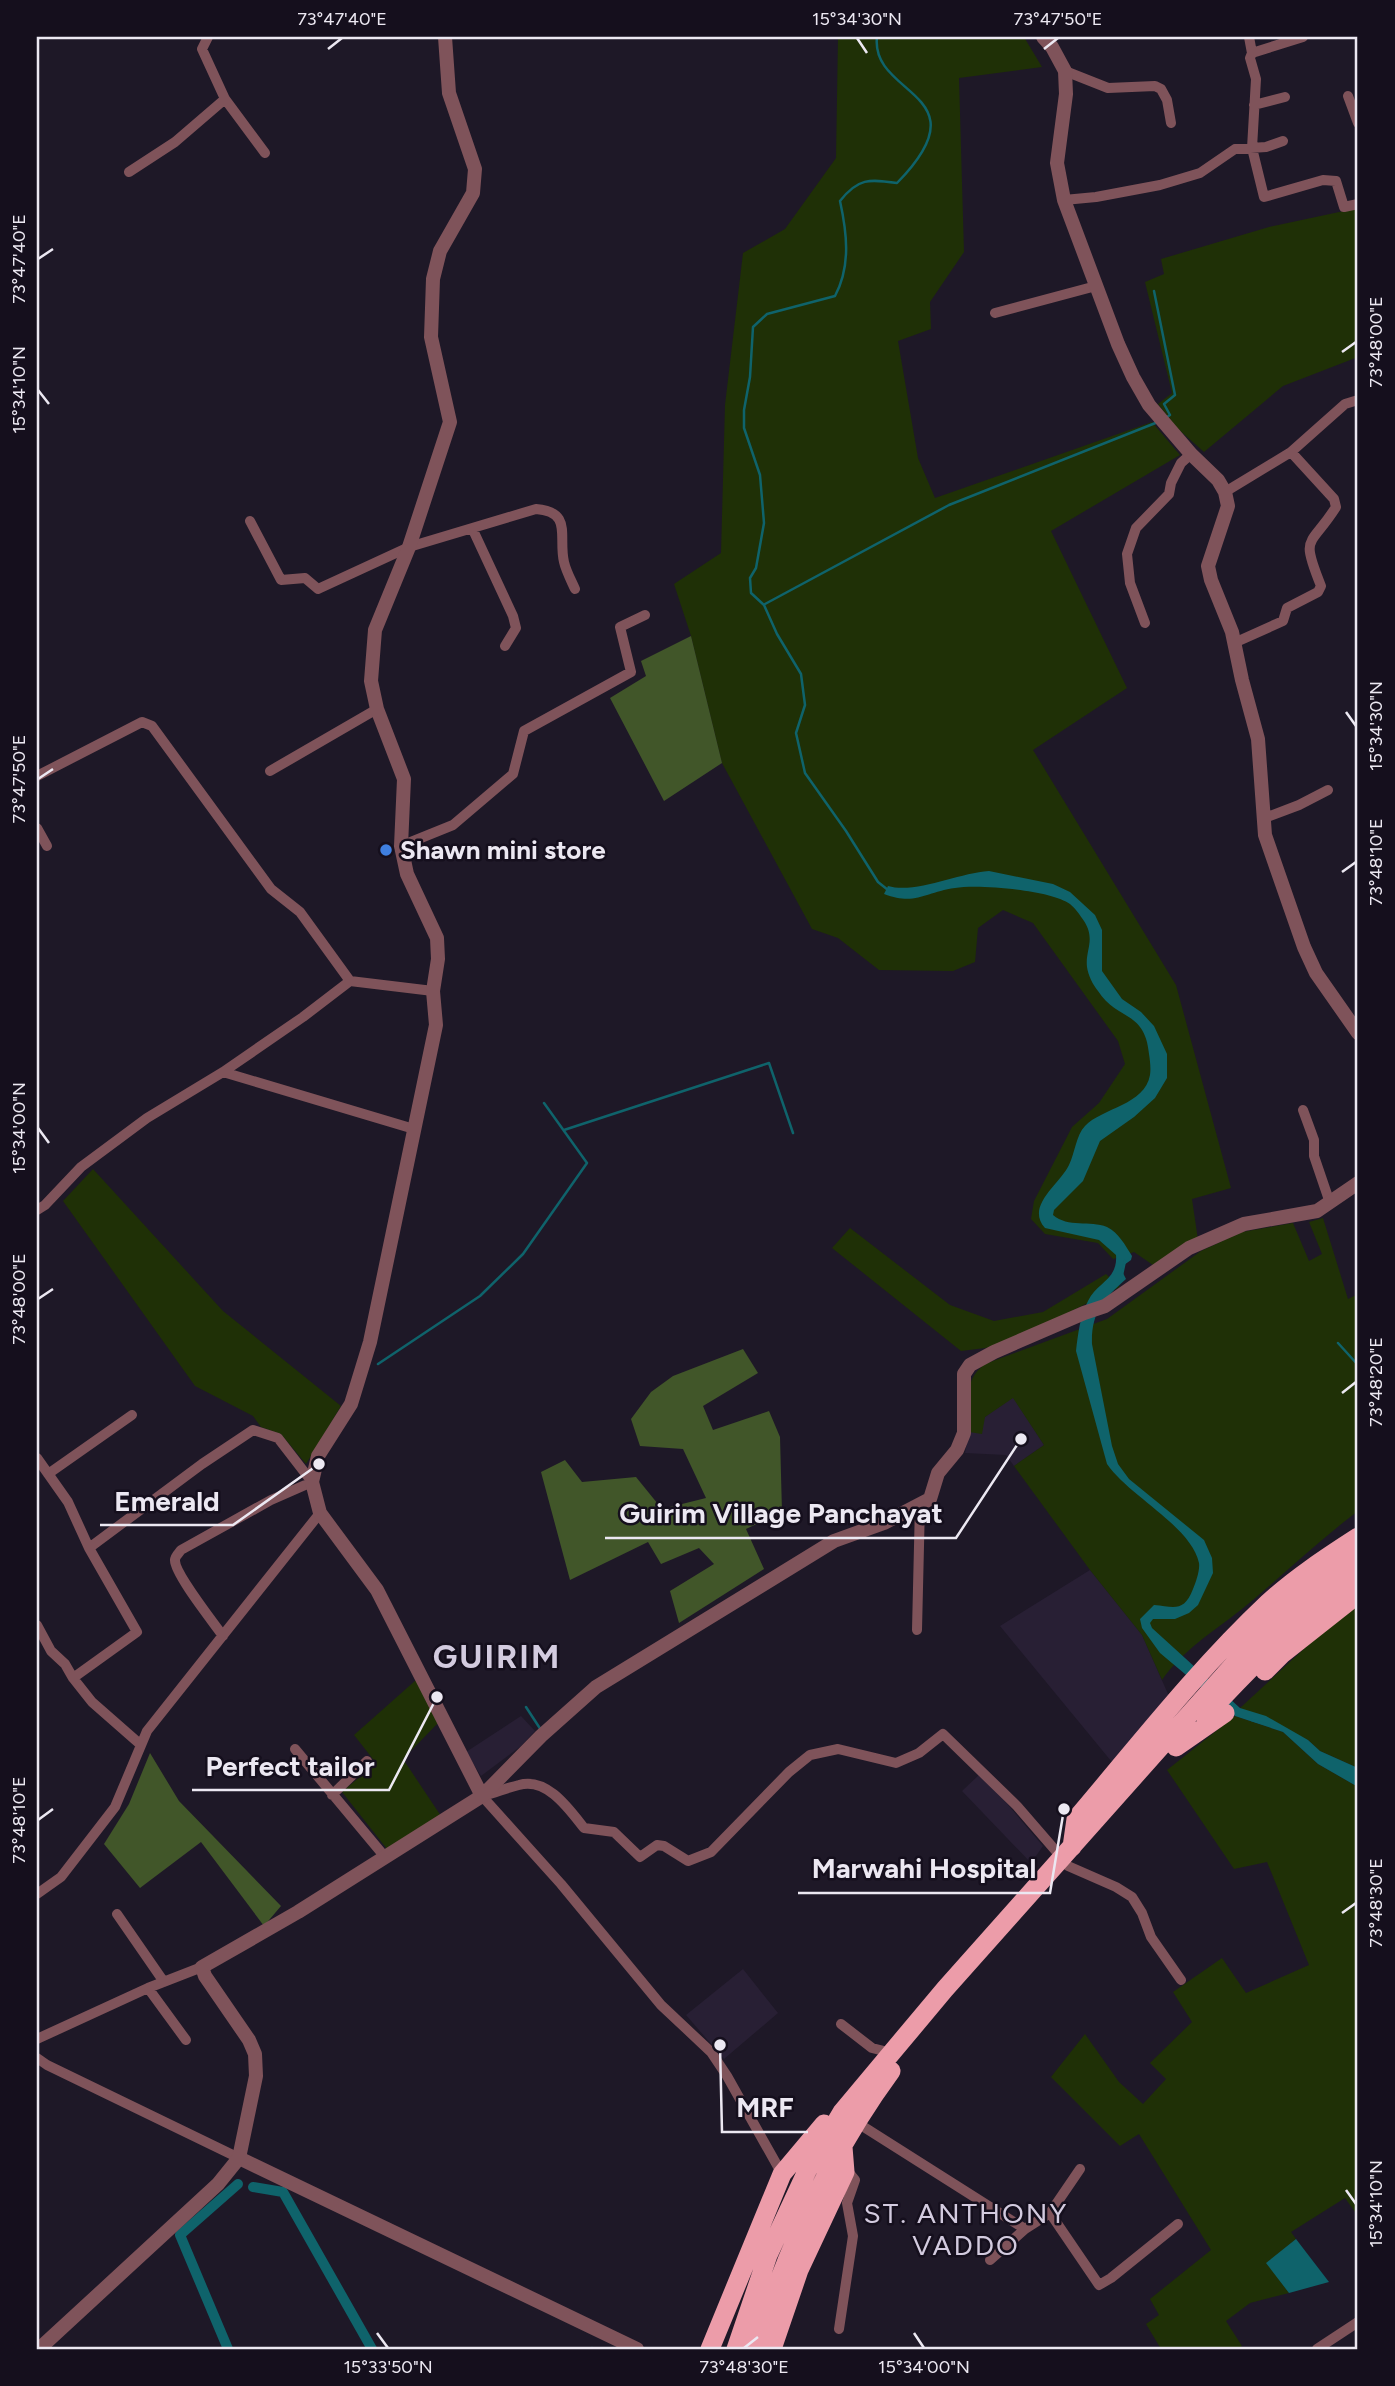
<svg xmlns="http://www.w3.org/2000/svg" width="1395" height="2386" font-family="Figtree,sans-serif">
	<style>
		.built { fill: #281f34 }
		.green { fill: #1f3006 }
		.forest { fill: #415629 }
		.water { fill: #0f636b }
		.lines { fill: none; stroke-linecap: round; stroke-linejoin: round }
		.stream { stroke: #0f636b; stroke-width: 2.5 }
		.canal { stroke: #0f636b; stroke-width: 10 }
		.minor { stroke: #7f535a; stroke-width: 10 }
		.tertiary { stroke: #7f535a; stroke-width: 14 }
		.trunk { stroke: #ec9ca9; stroke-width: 19 }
		.ticks { fill: none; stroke: #ece8f2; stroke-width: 2.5 }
		.shop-dot { fill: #3f7fe0; stroke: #150f1d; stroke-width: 2.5 }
		.labels { text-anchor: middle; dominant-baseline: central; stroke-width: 5; stroke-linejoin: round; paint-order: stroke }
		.poi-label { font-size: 26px; font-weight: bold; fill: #ece8f2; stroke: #150f1d; text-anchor: start }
		.neighbourhood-label { font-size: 28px; letter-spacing: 2px; fill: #d3cbdf; stroke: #150f1d }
		.district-label { font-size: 33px; font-weight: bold; letter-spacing: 2px; fill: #d3cbdf; stroke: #150f1d }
		.leader { fill: none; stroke: #ece8f2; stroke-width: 2.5 }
		.callout-dot { fill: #ece8f2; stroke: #150f1d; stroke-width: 2.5 }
		.callout-label { font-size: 28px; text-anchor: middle; font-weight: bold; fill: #ece8f2; stroke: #150f1d; stroke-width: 5; stroke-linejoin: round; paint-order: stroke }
		.neatline { fill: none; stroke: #ece8f2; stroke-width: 2.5 }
		.ticks-label { font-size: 18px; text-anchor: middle; fill: #ece8f2 }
	</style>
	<rect width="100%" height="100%" fill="#1e1827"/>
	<path class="built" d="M1013,1397L1044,1445L1014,1466L1006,1455L965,1453L969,1432L985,1417Z
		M1090,1570L1142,1635L1172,1703L1116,1767L1000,1626Z
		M521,1716L535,1731L521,1746L481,1776L466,1752Z
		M981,1773L1043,1846L1031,1863L962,1791Z
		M743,1969L778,2013L724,2059L686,2015Z"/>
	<path class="green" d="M838,37H1024L1042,67L959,78L964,252L930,302L931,329L898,341L918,458L935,498L1152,422L1180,455L1051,531L1127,688L1033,750L1176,985L1231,1188L1192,1199L1198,1240L1153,1265L1134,1252L1113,1259L1098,1243L1045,1234L1031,1219L1034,1201L1072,1127L1099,1103L1125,1064L1118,1041L1033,923L1003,910L978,928L975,962L953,971L879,970L838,938L812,929L722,763L691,636L674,584L721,553L725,405L743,253L785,229L836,158Z
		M1358,208V357L1283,386L1204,452L1177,428L1158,404L1172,393L1145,282L1164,274L1161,259L1269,227Z
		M93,1169L223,1311L341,1406L306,1464L281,1434L261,1427L253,1416L195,1386L63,1201Z
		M1323,1218L1348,1299L1358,1294V1511C1318,1541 1281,1577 1242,1609C1214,1631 1183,1650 1162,1680L1142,1635L1090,1570L1014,1466L1044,1445L1013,1398L985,1417L982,1434L969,1432C968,1406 962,1381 985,1364L1107,1319L1201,1251L1242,1232L1293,1223L1309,1261L1322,1254L1309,1222Z
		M850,1228L950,1305L994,1321L1043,1312L1106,1274L1120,1287L1001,1346L961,1351L832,1248Z
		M1358,1603V1768L1320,1751L1308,1740L1240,1708L1346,1610Z
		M416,1680L439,1722L403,1759L441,1816L387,1849L342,1792L376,1763L354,1735Z
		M1235,1716L1283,1732L1318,1764L1358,1787V2210L1355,2212L1345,2198L1291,2232L1296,2239L1267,2263L1289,2293L1250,2303L1226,2321L1242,2346L1238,2349H1161L1146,2324L1159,2315L1150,2299L1211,2250L1139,2134L1120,2146L1051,2077L1085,2034L1119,2082L1143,2104L1166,2079L1150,2063L1192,2022L1173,1992L1222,1958L1246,1993L1309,1965L1267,1862L1234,1869L1167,1770Z"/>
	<path class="forest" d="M691,636L722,763L664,801L610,698L646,676L641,661Z
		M743,1349L758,1373L703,1406L713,1430L769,1411L780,1437L782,1512L746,1529L764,1569L679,1623L670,1591L714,1564L699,1548L661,1564L648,1542L570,1580L541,1472L565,1460L582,1482L636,1477L662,1509L706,1498L683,1449L640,1446L631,1419L651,1392L673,1376Z
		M150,1753L179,1801L281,1906L264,1926L201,1842L140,1888L104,1844L129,1804Z"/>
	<path class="water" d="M989,871L1053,884L1070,892L1095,915L1102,930V971L1122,999L1141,1012L1154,1026L1167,1054V1078L1155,1098L1134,1117L1100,1141L1083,1181L1054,1210L1053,1215C1068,1228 1090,1220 1107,1227C1119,1233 1125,1245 1132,1256L1131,1260L1124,1265L1122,1271L1126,1279C1104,1299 1091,1312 1092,1344L1112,1446L1118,1464L1129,1479L1204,1540L1212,1558L1213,1573L1198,1605L1189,1613L1175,1619H1153L1150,1623L1152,1628L1240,1708L1266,1716L1308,1740L1320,1751L1358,1768V1787L1318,1764L1283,1732L1235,1716L1160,1653L1142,1628L1140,1619L1154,1605C1175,1607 1184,1612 1193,1589C1196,1582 1200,1570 1199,1563C1191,1526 1130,1497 1107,1464L1076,1351C1078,1334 1080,1316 1088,1301C1097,1282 1118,1280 1116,1255L1099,1240L1045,1228C1025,1206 1060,1184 1069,1165C1075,1153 1076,1135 1085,1126C1102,1108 1145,1105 1150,1075C1151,1069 1150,1060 1149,1054C1145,1010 1117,1021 1098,991C1093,985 1088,975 1087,967C1085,950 1096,940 1084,921C1080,915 1075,908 1070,904C1051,890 979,884 955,888C925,892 916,906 884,894L888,886C916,894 958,873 989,871Z
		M1296,2239L1329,2282L1289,2293L1266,2263Z"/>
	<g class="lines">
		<path class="stream" d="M877,37C870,97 986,92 897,183C869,179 858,178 840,201C847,233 851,266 835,296L767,314L753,327L750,377L744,410V428L760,475L764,523L756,568L750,578L751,593L764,605L777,634L801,674L805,705L796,733L805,773L846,831L878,882L888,890
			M1154,291L1175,395L1164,404L1170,415L1167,417
			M765,604L949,505L1158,422
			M564,1130L769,1063L793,1133
			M1122,1275L1125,1261
			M1338,1343L1358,1365
			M378,1364L480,1296L523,1254L587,1163L544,1103
			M526,1707L541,1730
			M1252,1720L1269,1725
			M591,2349L592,2348"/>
		<path class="canal" d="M253,2187L283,2192L372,2349
			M228,2349L180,2235L238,2184"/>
		<path class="minor" d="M1249,37L1252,53L1250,58L1256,79L1252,148L1264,197L1323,180L1336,181L1344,207L1358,204
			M1252,53L1303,37
			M1065,71L1108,88L1155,86L1161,89L1167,100L1171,123
			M1348,96L1358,123
			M225,99L265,153
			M1254,105L1285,97
			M129,172L175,142L225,99L202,49L208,37
			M1064,200L1096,197L1160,185L1200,173L1235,149L1266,147L1283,141
			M995,313L1096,286
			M1225,492L1291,452L1345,404L1358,400
			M250,521L281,580L305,578L318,589L409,547L536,509C573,512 558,536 564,562C566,571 571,580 575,589
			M473,530L513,616L516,628L505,646
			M1145,623L1130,583L1127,554L1136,528L1169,494L1171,483L1181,463L1191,454
			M1234,643L1283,621L1287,608L1318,592L1321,586C1300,534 1310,548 1336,507L1334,499L1291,452
			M270,771L377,709
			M37,776L142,722L152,726L271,889L300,912L350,981
			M1262,819L1299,805L1328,790
			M37,828L47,846
			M401,846L453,825L513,774L524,731L631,672L620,627L645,615
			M223,1072L414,1129
			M1303,1110L1314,1140V1156L1330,1203
			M37,1210L45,1205L81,1167L147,1118L223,1072L303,1017L350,981L433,991
			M37,1458L68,1502L89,1548L137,1632L73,1678
			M48,1474L132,1415
			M89,1548L202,1464L253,1430L278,1438L312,1482L271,1500L181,1550C179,1553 175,1556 175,1560C174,1573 214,1623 223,1636
			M37,1625L51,1651L65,1664L73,1678L92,1702L141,1745
			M917,1630L920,1504
			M295,1749L385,1857
			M332,1795L367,1761
			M1068,1866L1116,1887L1132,1897L1142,1913L1151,1937L1181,1980
			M37,1894L61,1877L115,1807L147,1731L320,1513
			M117,1914L164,1982
			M148,1988L186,2040
			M841,2024L872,2048L892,2053
			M37,2039L148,1988L202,1967
			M37,2058L47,2065L239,2158
			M856,2122L1025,2229L990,2260
			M782,2174L727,2076L711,2052L661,2005L561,1884L482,1796C495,1793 506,1788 519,1785C547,1777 569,1809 584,1828L614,1832L640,1857L657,1845L664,1846L688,1861L711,1852L789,1772L810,1755L838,1749L896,1763L919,1753L943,1734L1017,1806L1062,1858
			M1050,2213L1099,2285L1111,2278L1178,2224
			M1025,2229L1050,2213L1080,2169
			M839,2329L853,2236L847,2203L855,2180L846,2169
			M1317,2349L1358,2322"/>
		<path class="tertiary" d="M445,37L449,93L475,169L473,193L440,251L433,279L431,337L450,422L409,547L375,630L371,681L377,709L404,779L401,846L407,874L437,938L438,959L433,991L436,1025L370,1342L351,1404L318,1456L312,1482L320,1513L377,1590L482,1796
			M1043,37L1052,47L1065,71L1066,94L1057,163L1064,200L1118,344L1133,377L1149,405L1191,454L1218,480L1225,492L1228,506L1208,566L1211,580L1232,632L1242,680L1258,739L1265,835L1304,947L1316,973L1358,1033
			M239,2158L637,2349
			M39,2349L218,2184L239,2158L256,2076L255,2054L249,2040L205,1976L202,1967L298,1912L482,1796L541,1736L596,1687L834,1541L884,1523L930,1499L938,1473L957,1450L964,1433V1374L970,1365L994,1352L1084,1313L1105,1306L1189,1248L1244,1224L1317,1211L1358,1183"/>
		<path class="trunk" d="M1265,1671L1282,1654L1358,1594
			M1205,1716C1255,1662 1298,1619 1358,1576
			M1176,1747L1225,1713
			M1072,1847L1076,1819C1138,1746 1198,1669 1268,1603C1295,1578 1327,1557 1358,1537
			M710,2349L782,2174L824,2124
			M736,2349L768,2255L807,2171L842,2112L945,1989L1268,1626L1309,1591L1358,1554
			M755,2349C786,2252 830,2154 891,2071
			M772,2349L799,2270L845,2172L843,2147"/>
	</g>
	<path class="ticks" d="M857,38L867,53M328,49L342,38M1044,49L1058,38M38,259L53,249M1342,352L1356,342M38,390L49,404M1346,712L1356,726M38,779L53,769M1342,872L1356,862M38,1128L49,1143M38,1299L53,1289M1342,1393L1356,1382M38,1820L53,1809M1342,1913L1356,1903M1346,2190L1356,2204M377,2333L388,2348M914,2333L924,2348M744,2348L758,2337"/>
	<circle class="shop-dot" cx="386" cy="850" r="7"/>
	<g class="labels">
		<g class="poi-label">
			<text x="400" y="850">Shawn mini store</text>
		</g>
		<g class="neighbourhood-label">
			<text x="966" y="2213">ST. ANTHONY<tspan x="966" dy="32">VADDO</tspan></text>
		</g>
		<g class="district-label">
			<text x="497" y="1656">GUIRIM</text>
		</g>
	</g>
	<path class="leader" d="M319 1464L233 1525H100M1021 1439L956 1538H605M437 1697L389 1790H192M1064 1809L1050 1893H798M720 2045L722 2132H808"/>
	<g class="callout-dot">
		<circle cx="319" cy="1464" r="7"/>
		<circle cx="1021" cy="1439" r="7"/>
		<circle cx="437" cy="1697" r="7"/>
		<circle cx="1064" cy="1809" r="7"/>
		<circle cx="720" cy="2045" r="7"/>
	</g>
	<g class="callout-label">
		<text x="167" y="1511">Emerald</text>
		<text x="781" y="1523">Guirim Village Panchayat</text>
		<text x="290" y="1776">Perfect tailor</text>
		<text x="924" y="1878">Marwahi Hospital</text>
		<text x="765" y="2117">MRF</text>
	</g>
	<rect width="1395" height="2386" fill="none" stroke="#150f1d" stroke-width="77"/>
	<rect x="38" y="38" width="1318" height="2310" class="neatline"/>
	<g class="ticks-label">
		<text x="342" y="25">73°47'40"E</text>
		<text x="857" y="25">15°34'30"N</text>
		<text x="1058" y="25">73°47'50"E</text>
		<text transform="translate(19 259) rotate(-90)" y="6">73°47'40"E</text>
		<text transform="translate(1376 342) rotate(-90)" y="6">73°48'00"E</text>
		<text transform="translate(19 390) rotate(-90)" y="6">15°34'10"N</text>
		<text transform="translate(1376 726) rotate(-90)" y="6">15°34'30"N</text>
		<text transform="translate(19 779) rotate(-90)" y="6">73°47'50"E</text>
		<text transform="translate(1376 862) rotate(-90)" y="6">73°48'10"E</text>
		<text transform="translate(19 1128) rotate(-90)" y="6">15°34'00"N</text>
		<text transform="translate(19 1299) rotate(-90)" y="6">73°48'00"E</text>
		<text transform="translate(1376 1382) rotate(-90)" y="6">73°48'20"E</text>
		<text transform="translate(19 1820) rotate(-90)" y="6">73°48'10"E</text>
		<text transform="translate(1376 1903) rotate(-90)" y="6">73°48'30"E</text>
		<text transform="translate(1376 2204) rotate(-90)" y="6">15°34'10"N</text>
		<text x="388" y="2373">15°33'50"N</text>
		<text x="744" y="2373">73°48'30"E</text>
		<text x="924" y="2373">15°34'00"N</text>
	</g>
</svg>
